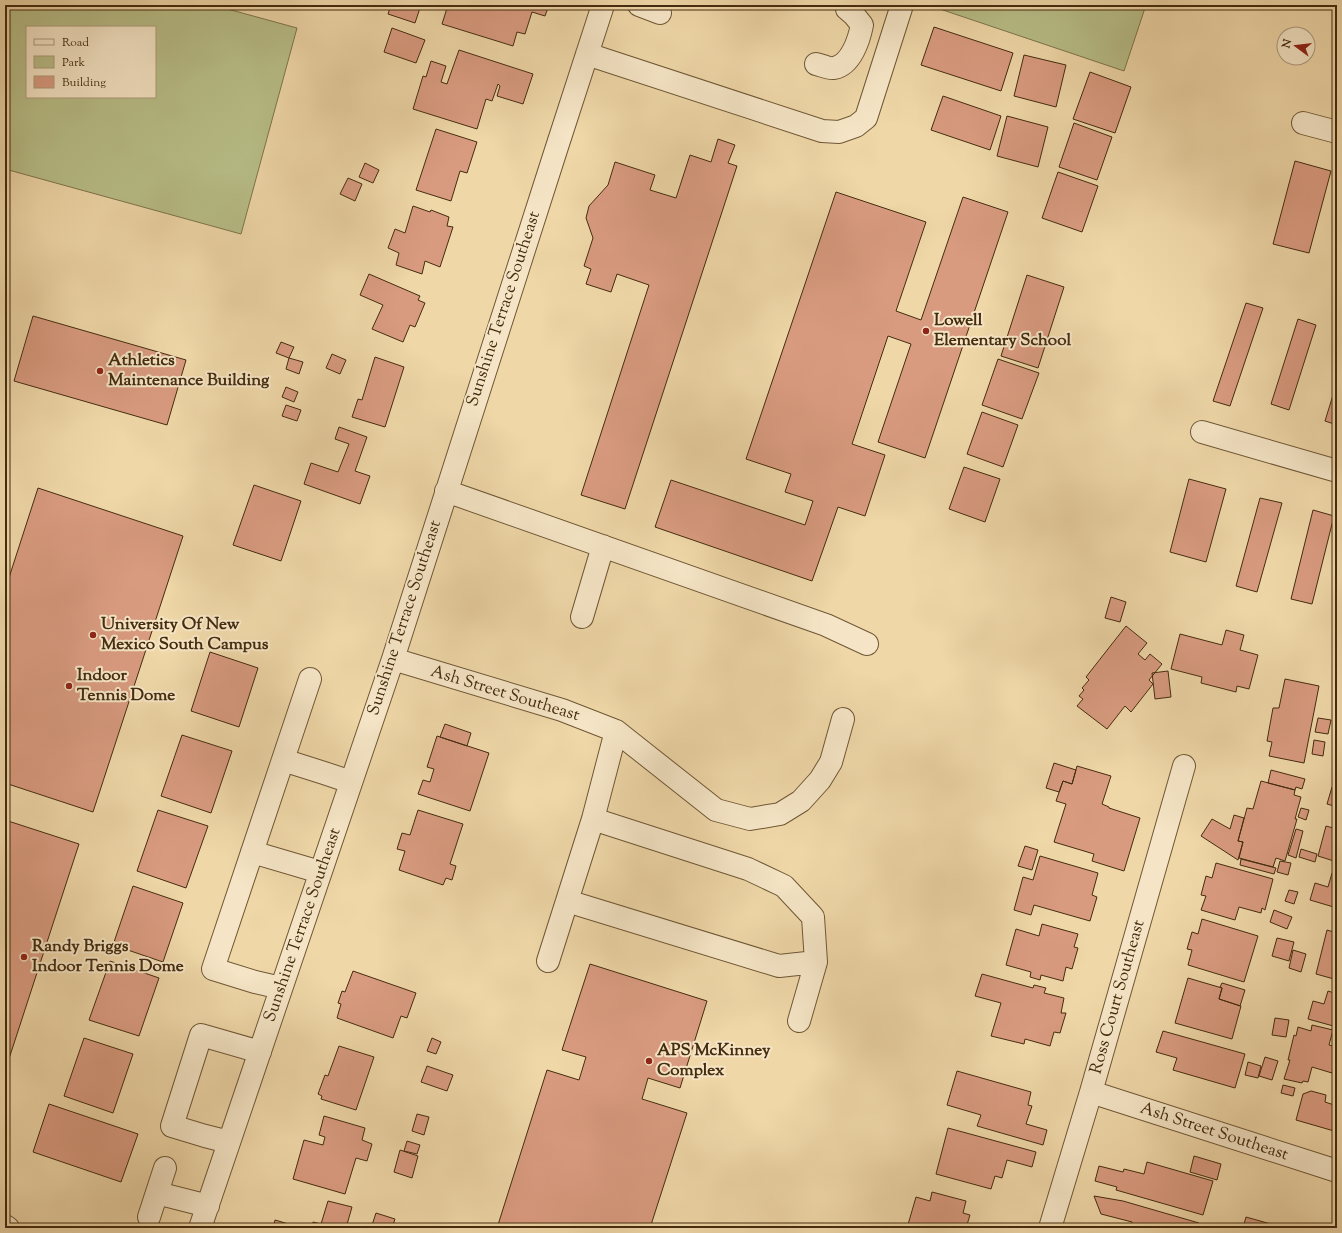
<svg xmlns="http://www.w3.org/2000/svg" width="1342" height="1233" font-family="'Sorts Mill Goudy',serif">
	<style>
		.green { fill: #b8be88; stroke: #7e754c; fill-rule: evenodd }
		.building { fill: #d99b80; stroke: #442c0f }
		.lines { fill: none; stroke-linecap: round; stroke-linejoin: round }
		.minor-casing { stroke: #6f5735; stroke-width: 24 }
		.minor { stroke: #f5e5c6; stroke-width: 22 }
		.poi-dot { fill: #8f2418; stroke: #f5e5c6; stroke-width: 1.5 }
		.labels { text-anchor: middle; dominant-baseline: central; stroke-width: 4; stroke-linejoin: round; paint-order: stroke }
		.street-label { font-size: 17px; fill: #442c0f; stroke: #f5e5c6 }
		.poi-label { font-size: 17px; font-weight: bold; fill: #442c0f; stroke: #f5e5c6; text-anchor: start }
	</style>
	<rect width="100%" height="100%" fill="#efd7a8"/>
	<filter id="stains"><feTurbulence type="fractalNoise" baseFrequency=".005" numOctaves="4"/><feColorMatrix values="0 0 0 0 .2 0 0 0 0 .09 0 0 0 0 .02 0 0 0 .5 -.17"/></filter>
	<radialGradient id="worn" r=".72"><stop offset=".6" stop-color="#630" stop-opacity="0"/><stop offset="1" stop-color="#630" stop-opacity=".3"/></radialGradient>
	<path class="green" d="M5,5H213L297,28L241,234L5,169ZM27,27H155V97H27Z
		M928,5H1146L1124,71Z"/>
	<path class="building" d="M391,5H421L415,23L388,14Z
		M448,5H549L545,16L532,12L525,34L517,32L513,46L442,24Z
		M934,27L1013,53L1001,91L921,65Z
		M392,28L425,40L416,63L384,52Z
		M459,50L533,74L523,104L497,96L500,86L498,84L492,101L486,99L477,129L413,109L423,76L426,77L431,61L446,66L441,82L447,84Z
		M1024,55L1066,65L1056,107L1014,96Z
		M1090,72L1131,87L1115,133L1073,119Z
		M943,96L1001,116L990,150L931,130Z
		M1007,116L1048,127L1038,167L997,156Z
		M1074,123L1112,137L1097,180L1059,167Z
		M436,129L477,142L467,173L460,171L451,201L416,190Z
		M718,139L735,145L728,163L737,166L625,509L581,495L649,285L617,274L611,292L586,284L591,269L584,266L593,238L586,218L589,206L608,185L615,162L655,175L650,190L676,198L690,155L711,162Z
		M1295,161L1331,171L1309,253L1273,244Z
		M365,163L379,170L373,183L359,177Z
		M1058,172L1098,186L1082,232L1042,218Z
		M348,178L362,184L355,201L340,194Z
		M836,192L926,222L896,311L921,320L963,197L1008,212L925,458L878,442L911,344L888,336L852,444L885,455L865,516L838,507L812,581L655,527L671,480L805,525L813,501L785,492L791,474L746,459Z
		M413,206L430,212L431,210L449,217L447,226L453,227L440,267L425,261L422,274L396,265L399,253L388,248L395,229L405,233Z
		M369,274L420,296L418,300L425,303L415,327L410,325L403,342L372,329L383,305L360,295Z
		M1027,275L1064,287L1038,368L1001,356Z
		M1246,303L1263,308L1230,406L1213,401Z
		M33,316L186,360L167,425L14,381Z
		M1298,319L1316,325L1289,410L1271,404Z
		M281,342L294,347L289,358L276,353Z
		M332,354L346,360L340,374L326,368Z
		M375,357L404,367L385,427L352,417L358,399L362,400Z
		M289,358L303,362L299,374L286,369Z
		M998,359L1039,373L1022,419L982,405Z
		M1337,382V425L1325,421Z
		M286,387L298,392L294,402L282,397Z
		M286,405L301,410L297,421L282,416Z
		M982,412L1018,425L1003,467L967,454Z
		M339,427L367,437L355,471L370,476L360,504L304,484L311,463L338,472L349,444L335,439Z
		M964,467L1000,479L985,522L949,509Z
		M1189,479L1226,489L1206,562L1170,552Z
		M254,485L301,501L281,561L233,545Z
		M38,488L183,536L93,812L5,783V590Z
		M1260,498L1282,503L1257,592L1236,586Z
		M1313,510L1334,516L1312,604L1291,599Z
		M1111,597L1126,602L1120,622L1105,618Z
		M1126,626L1147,643L1138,654L1145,660L1150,654L1162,664L1149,680L1153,684L1131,712L1125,706L1107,729L1077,706L1083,699L1079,696L1084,690L1082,688L1089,680L1086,677Z
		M1226,630L1244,635L1240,650L1258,655L1249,689L1237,686L1236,692L1201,683L1202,677L1171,669L1180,634L1222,645Z
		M210,652L258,668L239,727L191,711Z
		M1168,671L1171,697L1155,699L1152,673Z
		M1285,679L1319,686L1304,763L1269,756L1272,742L1267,741L1273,708H1279Z
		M1318,718L1331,720L1328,734L1315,732Z
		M445,724L471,733L467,746L440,737Z
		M182,735L232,751L211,813L161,796Z
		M437,736L489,753L470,811L418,794L423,780L430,782L434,769L427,767Z
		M1314,740L1325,742L1323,756L1312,754Z
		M1054,763L1076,770L1072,784L1063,781L1059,792L1046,788Z
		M1077,766L1111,776L1102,804L1109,807V808L1140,818L1124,871L1092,861L1094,854L1054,842L1066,804L1056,801L1063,781L1072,784Z
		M1271,770L1305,779L1302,789L1296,787L1295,790L1268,783Z
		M1261,781L1295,790L1294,795L1301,797L1295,819H1297L1285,861L1276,858L1273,867L1239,858L1243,842L1238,841L1247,808L1253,809Z
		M1332,787L1337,788V807L1327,804Z
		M1301,808L1309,810L1306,820L1298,817Z
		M158,810L208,826L186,888L137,871Z
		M418,810L463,824L450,864L456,866L452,880L446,878L443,885L399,870L405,851L397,849L402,833L410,835Z
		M1234,815L1244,818L1238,841L1243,842L1238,860L1201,836L1212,819L1230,829Z
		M5,820L79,844L5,1071Z
		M1326,826L1337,829V862L1318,856Z
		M1296,829L1303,831L1296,858L1288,855Z
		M1025,846L1038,850L1032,870L1018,866Z
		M1301,849L1317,854L1315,862L1299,857Z
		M1040,856L1098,873L1092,895L1097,897L1090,921L1034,905L1031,915L1014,910L1023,877L1033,880Z
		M1241,859L1276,868L1274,874L1240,865Z
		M1280,861L1291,863L1288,875L1277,872Z
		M1216,863L1273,879L1265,910L1262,908L1261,913L1239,907L1235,920L1201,910L1206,896L1201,895L1206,876L1212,878Z
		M1332,873L1337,874V908L1310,900L1315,883L1328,887Z
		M133,886L183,903L163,962L113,945Z
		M1289,890L1298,892L1294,904L1285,901Z
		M1274,910L1292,917L1287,929L1270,922Z
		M1202,919L1258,936L1244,982L1188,965L1192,950L1187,949L1192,932L1198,934Z
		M1042,924L1078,934L1074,947L1078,948L1072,969L1066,967L1063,981L1041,975L1040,980L1030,977L1031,972L1006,965L1016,929L1039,936Z
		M1327,930L1337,933V977L1335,976L1334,979L1316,974Z
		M1277,938L1294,942L1289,961L1272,956Z
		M1293,950L1306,954L1301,972L1289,968Z
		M110,961L159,978L139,1036L89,1020Z
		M590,964L707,1001L680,1088L648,1078L642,1099L687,1113L650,1228H497L547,1070L579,1080L586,1057L562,1050Z
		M353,971L416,993L407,1018L401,1016L393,1038L337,1018L341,1004L338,1003L342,991L345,992Z
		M982,974L1033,988L1034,985L1046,988L1044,993L1064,998L1061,1013H1066L1060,1033L1054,1032L1050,1046L1025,1039L1024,1044L991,1036L1001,1003L975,996Z
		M1188,978L1222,988L1219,999L1241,1006L1232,1039L1175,1023Z
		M1222,983L1245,990L1240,1006L1219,999L1222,988L1220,987Z
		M1328,991L1337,994V1027L1308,1019L1313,1001L1324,1004Z
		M1275,1018L1289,1020L1286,1037L1272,1035Z
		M1312,1025L1333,1030L1329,1045L1337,1047V1053L1332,1073L1312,1067L1308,1082L1303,1081L1302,1083L1284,1079L1290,1060H1288L1294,1035L1296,1036L1298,1027L1311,1031Z
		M1163,1031L1245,1054L1235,1088L1173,1070L1177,1058L1156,1052Z
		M84,1038L133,1054L113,1113L64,1096Z
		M432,1038L441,1042L436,1054L427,1051Z
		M339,1046L374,1057L356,1110L321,1099L322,1096L318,1094L325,1075L328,1076Z
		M1265,1057L1278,1061L1272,1080L1259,1076Z
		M1248,1062L1261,1066L1258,1078L1245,1075Z
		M427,1066L453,1075L447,1091L421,1082Z
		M957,1071L1031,1092L1028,1105L1032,1106L1026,1124L1047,1130L1043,1145L977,1126L981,1115L947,1105Z
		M1283,1085L1295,1088L1293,1096L1281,1093Z
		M1311,1091L1326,1095L1325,1102L1337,1106L1336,1113H1337V1119L1334,1131L1296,1120L1303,1094Z
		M49,1104L138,1134L121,1182L33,1152Z
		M417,1114L429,1117L424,1135L412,1131Z
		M324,1116L365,1128L362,1140L372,1144L367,1161L356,1158L345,1194L293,1179L304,1140L323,1145L325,1137L319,1135Z
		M948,1128L1036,1152L1032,1167L1007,1160L1002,1178L995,1176L991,1189L936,1174Z
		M407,1141L420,1145L417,1154L404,1151Z
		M400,1150L418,1156L412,1178L394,1172Z
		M1194,1156L1221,1164L1217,1180L1190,1172Z
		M1147,1162L1213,1181L1203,1215L1116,1190L1117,1187L1095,1181L1099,1166L1123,1172L1124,1169L1144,1174Z
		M932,1192L966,1201L963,1213L970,1215L966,1228H907L916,1197L930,1201Z
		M1094,1196L1123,1201L1199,1223L1197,1228H1130L1132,1222L1101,1214Z
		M328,1201L352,1207L346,1228H311L313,1222L321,1224Z
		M376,1213L395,1219L392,1228H371Z
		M1246,1217L1285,1228H1243Z
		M275,1220L302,1228H273Z"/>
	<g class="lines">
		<defs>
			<path id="minor" d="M639,5L660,13
				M587,54L822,131L839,132L856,126L866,118L902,5
				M816,64C821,65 829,69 834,68C851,65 859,40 862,25L854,15L847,9
				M1303,123L1337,132
				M1202,432L1337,471
				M446,491L826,625L867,644
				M582,617L603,546
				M393,659L562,710L616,731
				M283,760L324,773L351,782
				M593,819L748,869L784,886L813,917L816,962L799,1021
				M252,852L320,872
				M567,901L779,966L816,962
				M548,961L593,819L616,731L716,810L750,819L780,814L801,801L820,780L831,762L843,719
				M281,988L255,982L213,969L310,679
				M1091,1092L1337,1171
				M229,1142L205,1136L172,1126L201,1035L260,1052
				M157,1193L208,1206
				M149,1217L165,1168
				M5,1226L8,1228
				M200,1228L393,659L556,150L603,5
				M1050,1228L1091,1092L1184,766"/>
		</defs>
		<use href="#minor" class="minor-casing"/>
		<use href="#minor" class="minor"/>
	</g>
	<g class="poi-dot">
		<circle cx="926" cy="331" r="4"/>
		<circle cx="100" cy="371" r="4"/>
		<circle cx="93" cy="635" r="4"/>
		<circle cx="69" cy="686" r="4"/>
		<circle cx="24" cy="957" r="4"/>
		<circle cx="649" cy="1061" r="4"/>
	</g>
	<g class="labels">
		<g class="street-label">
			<text transform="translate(504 309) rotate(-72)">Sunshine Terrace Southeast</text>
			<text transform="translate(405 618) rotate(-72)">Sunshine Terrace Southeast</text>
			<text transform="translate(505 694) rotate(17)">Ash Street Southeast</text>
			<text transform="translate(303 925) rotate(-71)">Sunshine Terrace Southeast</text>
			<text transform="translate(1118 997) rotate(-74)">Ross Court Southeast</text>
			<text transform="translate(1214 1132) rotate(18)">Ash Street Southeast</text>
		</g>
		<g class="poi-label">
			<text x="934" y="321">Lowell<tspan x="934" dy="20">Elementary School</tspan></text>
			<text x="108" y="361">Athletics<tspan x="108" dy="20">Maintenance Building</tspan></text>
			<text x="101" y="625">University Of New<tspan x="101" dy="20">Mexico South Campus</tspan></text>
			<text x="77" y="676">Indoor<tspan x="77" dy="20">Tennis Dome</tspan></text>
			<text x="32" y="947">Randy Briggs<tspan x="32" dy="20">Indoor Tennis Dome</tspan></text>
			<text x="657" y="1051">APS McKinney<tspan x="657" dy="20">Complex</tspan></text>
		</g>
	</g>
	<rect width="1342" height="1233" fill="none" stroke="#efd7a8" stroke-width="20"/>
	<rect x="6" y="6" width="1330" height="1221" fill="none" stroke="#442c0f" stroke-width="2"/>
	<rect x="10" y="10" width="1322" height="1213" fill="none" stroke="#442c0f"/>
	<rect x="26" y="26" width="130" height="72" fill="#f5e5c6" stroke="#ae9b7d"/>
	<rect x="34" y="39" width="20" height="6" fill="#f5e5c6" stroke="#ae9b7d"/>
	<text x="62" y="46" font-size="12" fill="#442c0f">Road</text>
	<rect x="34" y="56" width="20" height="12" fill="#b8be88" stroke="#ae9b7d"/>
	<text x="62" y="66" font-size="12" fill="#442c0f">Park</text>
	<rect x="34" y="76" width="20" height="12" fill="#d99b80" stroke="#ae9b7d"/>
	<text x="62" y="86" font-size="12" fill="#442c0f">Building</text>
	<g transform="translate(1296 46) rotate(285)"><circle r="19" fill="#f5e5c6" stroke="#ae9b7d"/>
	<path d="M0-3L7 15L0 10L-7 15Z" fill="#8f2418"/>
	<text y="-6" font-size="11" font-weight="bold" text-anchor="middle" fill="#442c0f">N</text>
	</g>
	<rect width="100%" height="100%" filter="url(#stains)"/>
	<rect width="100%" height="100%" fill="url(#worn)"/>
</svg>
